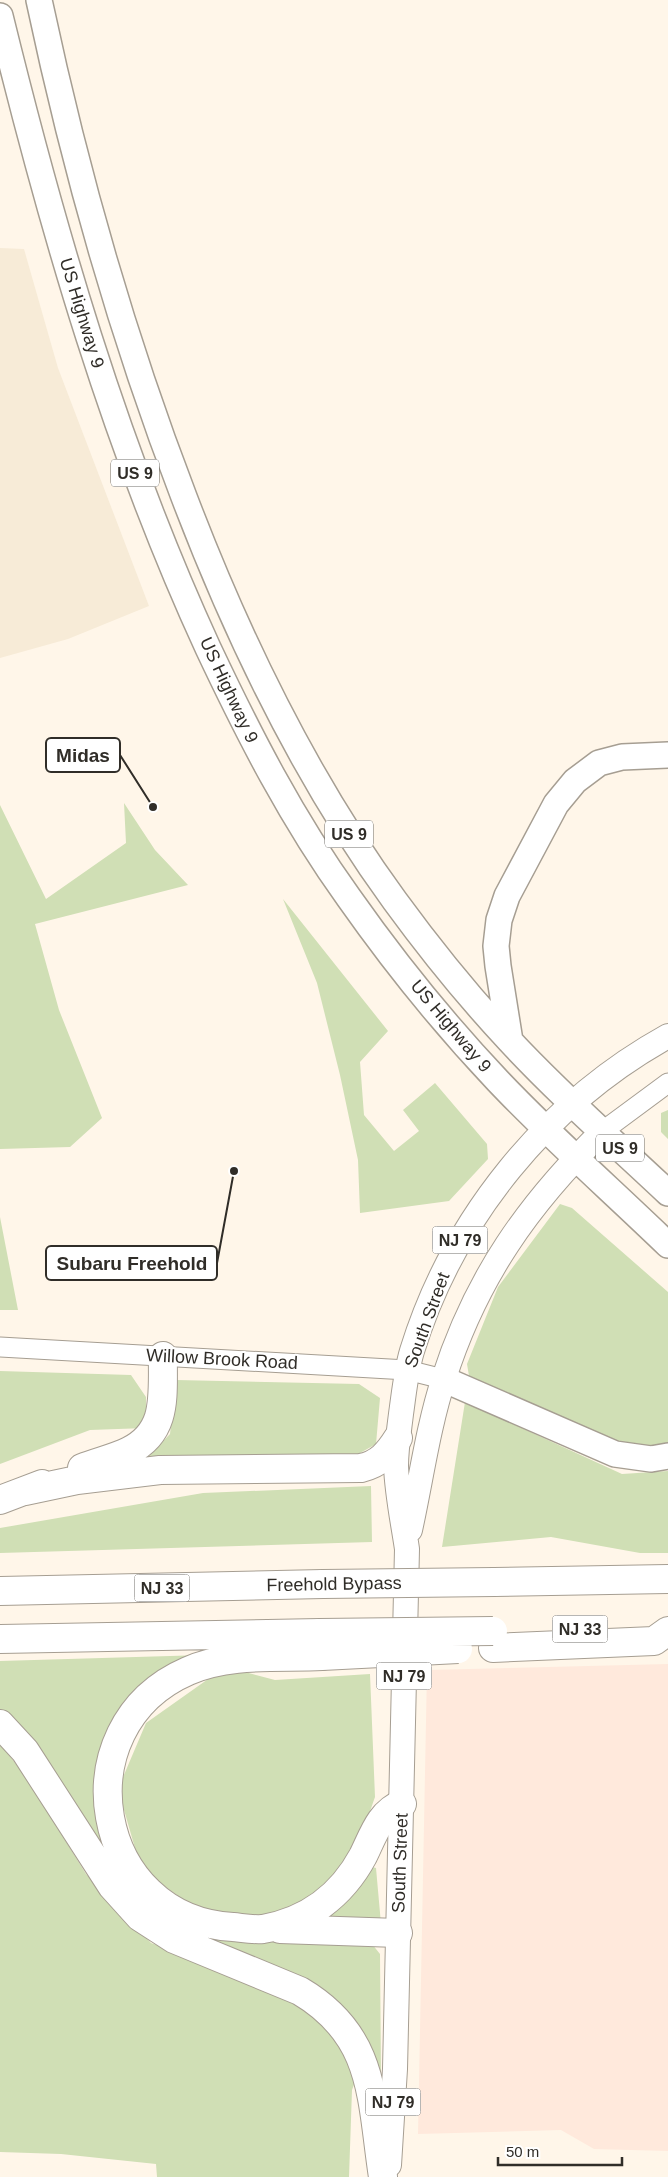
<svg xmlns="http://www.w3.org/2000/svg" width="668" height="2177" font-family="Helvetica,sans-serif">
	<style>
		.commercial { fill: #ffe9dc }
		.built { fill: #f7ebd7 }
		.green { fill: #d0dfb5 }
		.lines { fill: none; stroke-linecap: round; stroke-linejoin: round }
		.tertiary-casing { stroke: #a69e92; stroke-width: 21 }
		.primary-casing { stroke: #a69e92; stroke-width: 26 }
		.trunk-casing { stroke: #a69e92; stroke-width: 28 }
		.motorway-casing { stroke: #a69e92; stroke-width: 30 }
		.tertiary { stroke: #fff; stroke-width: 19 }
		.primary { stroke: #fff; stroke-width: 24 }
		.trunk { stroke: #fff; stroke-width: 25 }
		.motorway { stroke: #fff; stroke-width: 28 }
		.motorway-bridge-casing { stroke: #a69e92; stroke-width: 30; stroke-linecap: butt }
		.motorway-bridge { stroke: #fff; stroke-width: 28 }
		.labels { text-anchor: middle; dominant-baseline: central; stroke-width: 4; stroke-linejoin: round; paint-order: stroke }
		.shield { fill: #fff; stroke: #6e6c68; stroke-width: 1 }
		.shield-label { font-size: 16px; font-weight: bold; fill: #302d28 }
		.street-label { font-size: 18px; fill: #302d28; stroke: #fff }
		.leader { fill: none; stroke: #302d28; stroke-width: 2 }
		.callout-dot { fill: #302d28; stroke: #fff; stroke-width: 2 }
		.callout { fill: #fff; stroke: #302d28; stroke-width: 2 }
		.callout-label { font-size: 19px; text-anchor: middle; font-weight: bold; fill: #302d28 }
	</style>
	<rect width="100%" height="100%" fill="#fff6e9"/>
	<path class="commercial" d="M668,1664V2151L594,2149L561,2130L418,2134L427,1670Z"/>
	<path class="built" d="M0,248L24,249L58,368L149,606L68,639L0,658Z"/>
	<path class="green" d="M124,803L155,850L188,885L35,924L59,1010L102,1118L70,1147L0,1149V805L46,899L126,843Z
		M283,899L388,1031L360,1062L364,1115L394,1151L419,1131L403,1110L435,1083L487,1144L488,1159L449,1201L360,1213L358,1160L340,1075L317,983Z
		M668,1110V1139L661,1132V1113Z
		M560,1204L572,1208L668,1292V1446L627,1450L481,1387L469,1376L467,1364L498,1287Z
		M0,1217L18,1310H0Z
		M0,1371L131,1375L146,1397V1428L90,1430L0,1464Z
		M176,1380L359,1384L380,1398L376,1444L353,1457L144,1461L170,1434Z
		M465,1402L622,1474L668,1471V1553H640L551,1537L442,1547Z
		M371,1486L372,1542L0,1553V1528L203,1493Z
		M204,1655L96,1775L105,1850L0,1711V1661Z
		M245,1672L275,1680L370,1674L375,1797L355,1854L318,1900L261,1919L203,1914L141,1869L118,1789L146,1723L211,1677Z
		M0,1743L28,1780L86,1874L151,1943L254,1979L324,2020L359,2071L352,2090L349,2177H157L156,2164L61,2154L0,2152Z
		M372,1867L376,1868L381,1924L313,1923Z
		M201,1939L372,1944L380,1954L381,2076L362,2030L330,1997Z"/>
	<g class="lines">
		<defs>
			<path id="tertiary" d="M603,1131L668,1083
				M0,1347L407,1370L443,1379"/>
			<path id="primary" d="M410,1530C421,1480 428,1427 444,1378C476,1278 528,1204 603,1131
				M389,2165L395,2069L407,1549C403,1522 397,1494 396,1466C396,1449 399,1431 401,1414C404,1393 406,1371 412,1351C453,1218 547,1103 668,1036"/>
			<path id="trunk" d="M39,0C75,170 122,336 184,497C238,639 305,778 395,901C430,949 468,996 509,1040C559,1094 615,1143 668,1193
				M0,16C53,232 115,446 208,648C249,735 292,819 349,898C394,962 444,1024 498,1081C552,1138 611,1190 668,1245
				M510,1041L498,966L496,946L499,920L507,896L556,804L575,781L599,763L622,757L668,755
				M443,1379L615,1454L651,1459L668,1456"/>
			<path id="motorway" d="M82,1468C97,1462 115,1458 129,1451C169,1431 162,1394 163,1356
				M25,1491L77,1480L160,1470L361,1468C379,1464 388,1454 398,1438
				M0,1500L42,1484
				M494,1582L668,1579
				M0,1591L323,1584
				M0,1639L320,1633
				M493,1648L654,1641L668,1631
				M322,1656C278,1658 228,1653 188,1671C59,1727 94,1920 233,1927C243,1928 254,1930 263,1929C308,1921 342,1895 363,1856C373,1836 380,1812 402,1804
				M0,1724L25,1751L112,1886L140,1917L174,1939L300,1991C376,2036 371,2099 383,2177
				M280,1929L398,1933"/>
		</defs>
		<use href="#tertiary" class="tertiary-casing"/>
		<use href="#primary" class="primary-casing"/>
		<use href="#trunk" class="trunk-casing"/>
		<use href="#motorway" class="motorway-casing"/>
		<use href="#tertiary" class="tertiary"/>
		<use href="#primary" class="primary"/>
		<use href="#trunk" class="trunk"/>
		<use href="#motorway" class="motorway"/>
		<defs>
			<path id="motorway-bridge" d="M323,1584L494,1582
				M320,1633L493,1631
				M322,1656L458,1649"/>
		</defs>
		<use href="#motorway-bridge" class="motorway-bridge-casing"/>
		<use href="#motorway-bridge" class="motorway-bridge"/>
	</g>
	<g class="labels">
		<g class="shield">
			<rect x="111" y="459.5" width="48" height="27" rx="4"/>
			<rect x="325" y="820.5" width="48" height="27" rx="4"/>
			<rect x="596" y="1134.5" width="48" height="27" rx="4"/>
			<rect x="432.5" y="1226.5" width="55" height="27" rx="4"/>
			<rect x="134.5" y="1574.5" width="55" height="27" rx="4"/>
			<rect x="552.5" y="1615.5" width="55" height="27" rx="4"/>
			<rect x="376.5" y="1662.5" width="55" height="27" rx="4"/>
			<rect x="365.5" y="2088.5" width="55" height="27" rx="4"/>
		</g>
		<g class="shield-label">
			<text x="135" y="473">US 9</text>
			<text x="349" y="834">US 9</text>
			<text x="620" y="1148">US 9</text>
			<text x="460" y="1240">NJ 79</text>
			<text x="162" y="1588">NJ 33</text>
			<text x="580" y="1629">NJ 33</text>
			<text x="404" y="1676">NJ 79</text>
			<text x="393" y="2102">NJ 79</text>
		</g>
		<g class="street-label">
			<text transform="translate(82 313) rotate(73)">US Highway 9</text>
			<text transform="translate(229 690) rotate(65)">US Highway 9</text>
			<text transform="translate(451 1026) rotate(50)">US Highway 9</text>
			<text transform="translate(427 1320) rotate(-70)">South Street</text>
			<text transform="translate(222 1359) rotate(3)">Willow Brook Road</text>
			<text transform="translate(334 1584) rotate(-1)">Freehold Bypass</text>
			<text transform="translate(400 1863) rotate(-88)">South Street</text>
		</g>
	</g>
	<path class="leader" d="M153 807L120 755M234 1171L217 1263"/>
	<g class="callout-dot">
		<circle cx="153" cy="807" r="5"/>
		<circle cx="234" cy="1171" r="5"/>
	</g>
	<g class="callout">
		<rect x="46" y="738" width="74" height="34" rx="5"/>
		<rect x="46" y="1246" width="171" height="34" rx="5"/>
	</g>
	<g class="callout-label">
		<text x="83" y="762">Midas</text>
		<text x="132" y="1270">Subaru Freehold</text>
	</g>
	<path d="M498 2157v8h124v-8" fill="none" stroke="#302d28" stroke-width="2.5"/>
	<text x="506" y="2157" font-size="15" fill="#302d28" stroke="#ffffff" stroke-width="4" paint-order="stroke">50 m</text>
</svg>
